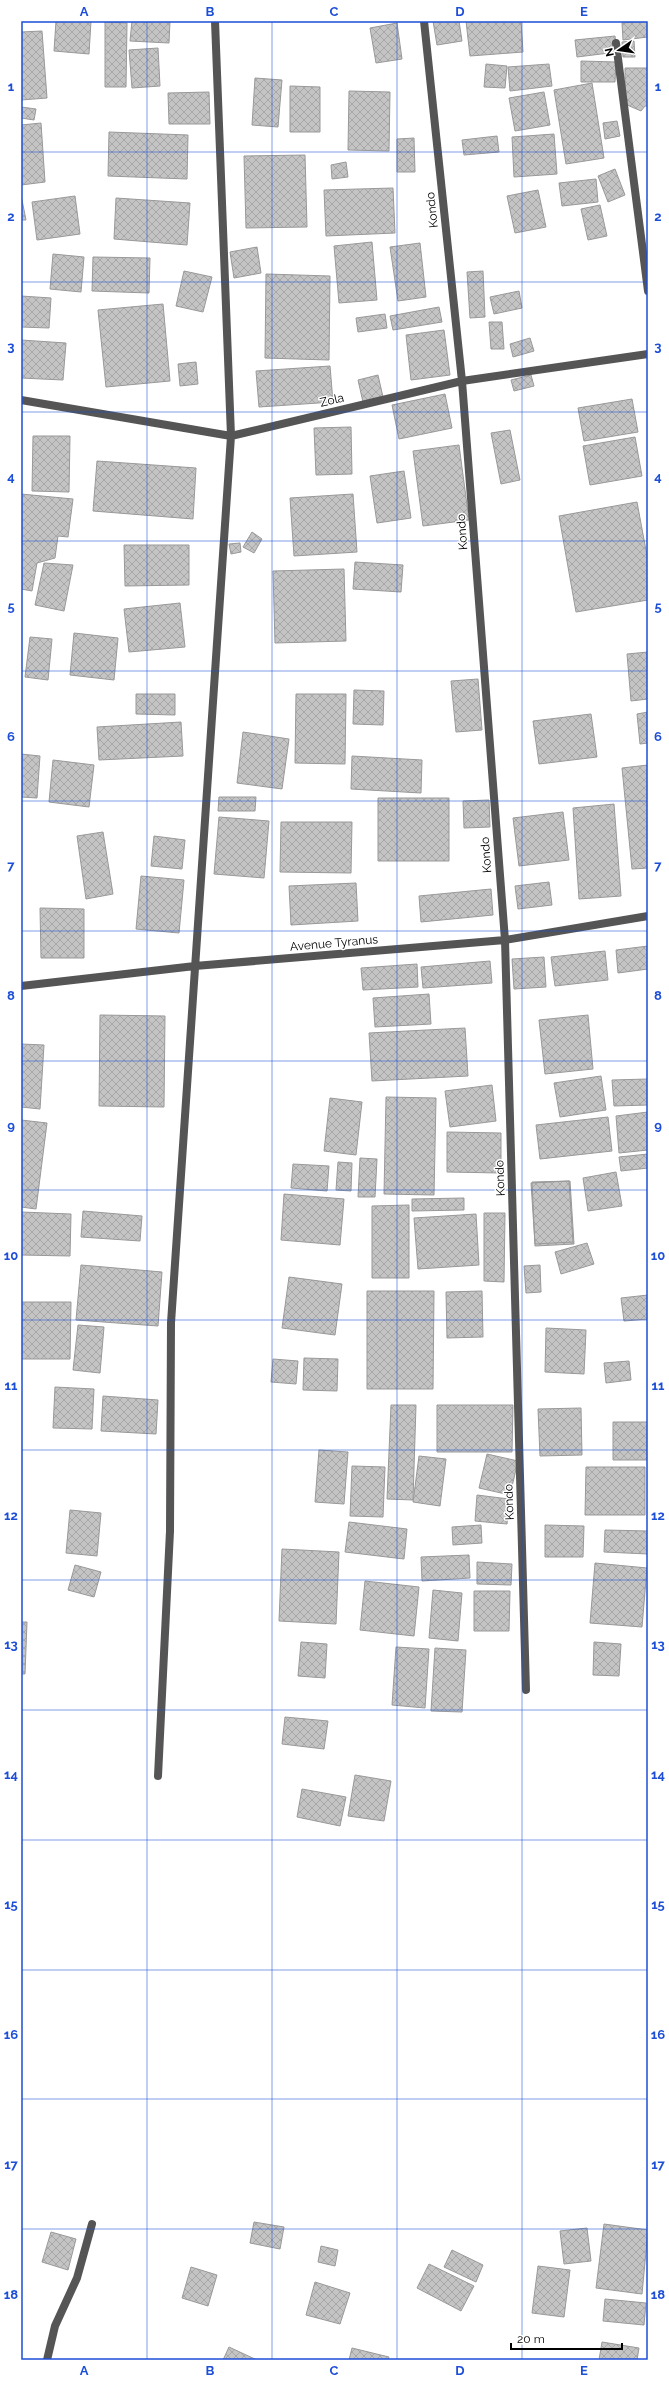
<svg xmlns="http://www.w3.org/2000/svg" width="669" height="2381" font-family="Raleway,sans-serif">
	<style>
		.building { fill: url(#building-cross-hatch); stroke: #999 }
		.lines { fill: none; stroke-linecap: round; stroke-linejoin: round }
		.street { stroke: #555; stroke-width: 8 }
		.grid { fill: none; stroke: #1d4ed8; stroke-width: 1; stroke-opacity: 0.55 }
		.labels { text-anchor: middle; dominant-baseline: central; stroke-width: 3; stroke-linejoin: round; paint-order: stroke }
		.street-label { font-size: 12px; fill: #000; stroke: #fff }
		.neatline { fill: none; stroke: #1d4ed8; stroke-width: 1.5 }
		.grid-label { font-size: 13px; text-anchor: middle; font-weight: bold; fill: #1d4ed8 }
	</style>
	<defs>
		<pattern id="building-cross-hatch" width="8" height="8" patternUnits="userSpaceOnUse"><rect width="8" height="8" fill="#c4c4c4"/><path d="M0 0l8 8M0 8l8-8" fill="none" stroke="#a7a7a7"/></pattern>
	</defs>
	<rect width="100%" height="100%" fill="#fff"/>
	<path class="building" d="M56,21H91L89,54L54,51Z
		M132,21H170L169,43L130,41Z
		M433,21H459L462,41L437,45Z
		M466,21H521L523,52L470,56Z
		M648,21V37L623,40L622,23Z
		M105,22L127,23L126,87H105Z
		M397,23L402,59L376,63L370,28Z
		M42,31L47,98L21,100V32Z
		M615,36L617,52L577,57L575,40Z
		M634,41L635,57H623L622,42Z
		M158,48L160,86L132,88L129,50Z
		M581,61L616,62L615,82H581Z
		M486,64L507,66L505,88L484,87Z
		M549,64L552,86L510,91L508,67Z
		M625,68H648V106H645L641,111L625,104Z
		M255,78L282,80L278,127L252,125Z
		M592,83L604,158L566,164L554,90Z
		M290,86L320,87V132H290Z
		M349,91L390,92L389,151L348,150Z
		M209,92L210,124H169L168,93Z
		M544,92L550,125L515,131L509,98Z
		M21,107L36,109L34,120L21,118Z
		M617,121L620,136L605,139L603,123Z
		M41,123L45,182L21,185V125Z
		M109,132L188,135L187,179L108,176Z
		M554,134L557,174L514,177L512,137Z
		M497,136L499,152L464,155L462,140Z
		M414,138L415,172H397V139Z
		M305,155L307,227L246,228L244,156Z
		M346,162L348,177L332,179L331,165Z
		M615,169L625,195L608,202L598,176Z
		M596,179L598,202L562,206L559,183Z
		M393,188L395,233L326,236L324,190Z
		M538,190L546,227L515,233L507,196Z
		M21,195L26,220H21Z
		M75,196L80,234L37,240L32,202Z
		M116,198L190,203L187,245L114,239Z
		M600,205L607,236L588,240L581,209Z
		M372,242L377,300L339,303L334,246Z
		M420,243L426,297L398,301L390,247Z
		M257,247L261,273L234,278L230,252Z
		M53,254L84,257L81,292L50,289Z
		M93,257L150,258L149,293L92,291Z
		M184,271L212,277L203,312L176,306Z
		M483,271L485,317L470,318L467,272Z
		M266,274L330,276L329,360L265,358Z
		M519,291L522,308L494,314L490,297Z
		M21,296L51,298L49,328L21,327Z
		M163,304L170,381L106,387L98,310Z
		M439,307L442,322L393,330L390,316Z
		M385,314L387,328L358,332L356,318Z
		M489,322H502L504,349H491Z
		M444,330L450,375L411,380L406,335Z
		M530,338L534,351L513,357L510,344Z
		M21,340L66,343L63,380L21,378Z
		M196,362L198,384L180,386L178,364Z
		M330,366L333,402L259,407L256,371Z
		M378,375L383,397L363,402L358,380Z
		M531,375L534,386L514,391L511,380Z
		M445,394L452,428L399,439L392,405Z
		M632,399L638,432L584,441L578,408Z
		M351,427L352,474L316,475L314,428Z
		M510,430L520,480L501,484L491,433Z
		M33,436H70L69,492L32,491Z
		M635,437L642,476L590,485L583,446Z
		M459,445L469,520L423,526L413,451Z
		M97,461L196,468L193,519L93,511Z
		M404,471L411,518L377,523L370,476Z
		M21,494L73,499L68,537L58,536L55,558L37,563L32,591L21,589Z
		M353,494L357,552L294,556L290,498Z
		M637,502L648,561V600L576,612L559,516Z
		M252,532L262,539L254,553L243,547Z
		M240,543L241,552L231,554L229,544Z
		M124,545H189V585L125,586Z
		M355,562L403,565L401,592L353,589Z
		M44,563L73,565L64,611L35,605Z
		M344,569L346,641L275,643L273,571Z
		M180,603L185,647L129,652L124,609Z
		M74,633L118,638L114,680L70,675Z
		M30,637L52,639L48,680L25,677Z
		M648,652V699L631,701L627,654Z
		M478,679L482,730L456,732L451,681Z
		M354,690L384,691L383,725L353,724Z
		M136,694H175V715L136,714Z
		M296,694H346L345,764L295,763Z
		M648,712V743L640,744L637,714Z
		M591,714L597,757L539,764L533,721Z
		M181,722L183,756L99,760L97,727Z
		M243,732L289,739L282,789L237,783Z
		M21,754L40,756L37,798L21,797Z
		M352,756L422,760L421,793L351,789Z
		M53,760L94,765L89,807L49,802Z
		M648,765V868L632,869L622,768Z
		M219,797H256L255,811H218Z
		M378,798H449V861H378Z
		M489,800L490,827L464,828L463,801Z
		M614,804L621,896L579,899L573,808Z
		M563,812L569,860L519,866L513,818Z
		M219,817L269,821L264,878L214,874Z
		M281,822H352L351,873L280,872Z
		M103,832L113,894L86,899L77,836Z
		M154,836L185,840L182,869L151,866Z
		M141,876L184,880L179,933L136,929Z
		M549,882L552,905L518,909L515,886Z
		M356,883L358,921L291,925L289,886Z
		M491,889L493,915L421,922L419,896Z
		M40,908L84,909V958H41Z
		M648,946V969L618,973L616,950Z
		M605,951L608,980L555,986L551,957Z
		M544,957L546,987L514,989L512,959Z
		M490,961L492,983L423,988L421,967Z
		M417,964L418,987L363,990L361,968Z
		M429,994L431,1024L375,1027L373,998Z
		M100,1015L165,1016L164,1107L99,1106Z
		M588,1015L593,1069L545,1074L539,1020Z
		M465,1028L468,1076L372,1081L369,1033Z
		M21,1044L44,1045L40,1109L21,1107Z
		M601,1076L606,1110L560,1117L554,1083Z
		M648,1079V1105L614,1106L612,1080Z
		M492,1085L496,1121L450,1127L445,1091Z
		M386,1097L436,1098L434,1195L384,1194Z
		M330,1098L362,1102L356,1155L324,1151Z
		M648,1112V1150L619,1153L616,1116Z
		M608,1117L612,1151L540,1159L536,1125Z
		M21,1120L47,1123L36,1209L21,1207Z
		M447,1132L501,1133V1173L447,1172Z
		M648,1154V1168L621,1171L619,1157Z
		M360,1158L377,1159L375,1197H358Z
		M338,1162L352,1163L351,1191L336,1190Z
		M293,1164L329,1166L327,1191L291,1188Z
		M616,1172L622,1206L588,1211L583,1178Z
		M569,1181L573,1242L535,1244L531,1183Z
		M570,1181L574,1244L535,1246L532,1182Z
		M284,1194L344,1199L340,1245L281,1240Z
		M464,1198V1210L412,1211V1199Z
		M409,1205V1278H372V1206Z
		M83,1211L142,1216L140,1241L81,1237Z
		M21,1212L71,1214L70,1256L21,1255Z
		M484,1213H505L504,1282L484,1281Z
		M476,1214L479,1265L418,1269L414,1218Z
		M587,1243L594,1264L561,1274L555,1252Z
		M81,1265L162,1272L158,1326L76,1320Z
		M540,1265L541,1292L526,1293L524,1266Z
		M289,1277L342,1284L335,1335L282,1328Z
		M367,1291H434L433,1389H367Z
		M482,1291L483,1337L447,1338L446,1292Z
		M648,1295V1319L624,1321L621,1298Z
		M21,1302H71L70,1359H21Z
		M78,1325L104,1327L100,1373L73,1370Z
		M546,1328L586,1330L584,1374L545,1372Z
		M304,1358L338,1359L337,1391L303,1390Z
		M273,1359L298,1361L296,1384L271,1382Z
		M629,1361L631,1380L606,1383L604,1363Z
		M55,1387L94,1389L92,1429L53,1428Z
		M103,1396L158,1400L156,1434L101,1431Z
		M391,1405H416L413,1500L387,1499Z
		M437,1405H513L512,1452H437Z
		M581,1408L582,1455L540,1456L538,1409Z
		M613,1422H648V1460H613Z
		M319,1450L348,1452L344,1504L315,1502Z
		M487,1454L518,1461L510,1495L479,1488Z
		M419,1456L446,1459L440,1506L413,1502Z
		M352,1466L385,1467L383,1517L350,1516Z
		M586,1467H645V1515H585Z
		M477,1495L509,1499L507,1524L475,1521Z
		M70,1510L101,1513L97,1556L66,1553Z
		M349,1522L407,1529L404,1559L345,1552Z
		M481,1525L482,1543L453,1545L452,1527Z
		M545,1525L584,1526L583,1557H545Z
		M605,1530L648,1531V1554L604,1552Z
		M282,1549L339,1552L336,1624L279,1621Z
		M469,1555L470,1578L422,1581L421,1557Z
		M477,1562L512,1564L511,1585L477,1584Z
		M595,1563L647,1568L642,1627L590,1623Z
		M75,1565L101,1572L94,1597L68,1590Z
		M365,1581L419,1587L414,1636L360,1630Z
		M433,1590L462,1593L458,1641L429,1638Z
		M474,1591H510L509,1631H474Z
		M21,1622H27L25,1674H21Z
		M301,1642L327,1644L325,1678L298,1676Z
		M594,1642L621,1644L619,1676L593,1675Z
		M396,1647L429,1649L425,1708L392,1705Z
		M435,1648L466,1650L462,1712L431,1711Z
		M285,1717L328,1721L324,1749L282,1744Z
		M355,1775L391,1781L384,1821L348,1816Z
		M302,1789L346,1797L340,1826L297,1817Z
		M254,2222L284,2227L280,2249L250,2243Z
		M604,2224L648,2230L642,2294L596,2288Z
		M587,2228L591,2261L564,2264L560,2231Z
		M51,2232L76,2239L68,2270L42,2262Z
		M321,2246L338,2250L335,2266L318,2262Z
		M452,2250L483,2265L476,2282L444,2267Z
		M429,2264L474,2286L461,2311L417,2288Z
		M538,2266L570,2270L564,2317L532,2313Z
		M191,2267L217,2275L208,2306L182,2298Z
		M315,2282L350,2293L340,2324L306,2315Z
		M605,2299L646,2303L644,2325L603,2321Z
		M602,2342L639,2348L637,2360H599Z
		M229,2347L257,2360H223Z
		M352,2348L389,2357L388,2360H349Z"/>
	<g class="lines">
		<path class="street" d="M424,21L462,381L505,940L526,1690
			M616,43L648,291
			M21,400L231,436L462,381L648,354
			M21,986L195,966L505,940L648,916
			M158,1776L170,1531L171,1323L231,436L215,21
			M47,2360L55,2326L77,2278L92,2224"/>
	</g>
	<path class="grid" d="M147,21V2360M272,21V2360M397,21V2360M522,21V2360M21,152H648M21,282H648M21,412H648M21,541H648M21,671H648M21,801H648M21,931H648M21,1061H648M21,1190H648M21,1320H648M21,1450H648M21,1580H648M21,1710H648M21,1840H648M21,1970H648M21,2099H648M21,2229H648"/>
	<g class="labels">
		<g class="street-label">
			<text transform="translate(432 210) rotate(-96)">Kondo</text>
			<text transform="translate(332 400) rotate(-13)">Zola</text>
			<text transform="translate(462 532) rotate(-94)">Kondo</text>
			<text transform="translate(486 855) rotate(-94)">Kondo</text>
			<text transform="translate(334 943) rotate(-5)">Avenue Tyranus</text>
			<text transform="translate(500 1178) rotate(-92)">Kondo</text>
			<text transform="translate(509 1502) rotate(-92)">Kondo</text>
		</g>
	</g>
	<rect width="669" height="2381" fill="none" stroke="#ffffff" stroke-width="44"/>
	<g transform="translate(619 50) rotate(257)" stroke="#ffffff" stroke-width="3" paint-order="stroke">
	<path d="M0-3L7 15L0 10L-7 15Z" fill="#000000"/>
	<text y="-6" font-size="11" font-weight="bold" text-anchor="middle" fill="#000000">N</text>
	</g>
	<path d="M511 2343v6h111v-6" fill="none" stroke="#000000" stroke-width="2"/>
	<text x="517" y="2343" font-size="12" fill="#000000" stroke="#ffffff" stroke-width="3" paint-order="stroke">20 m</text>
	<rect x="22" y="22" width="625" height="2337" class="neatline"/>
	<g class="grid-label">
		<text x="84" y="16">A</text>
		<text x="210" y="16">B</text>
		<text x="334" y="16">C</text>
		<text x="460" y="16">D</text>
		<text x="584" y="16">E</text>
		<text x="11" y="91">1</text>
		<text x="658" y="91">1</text>
		<text x="11" y="221">2</text>
		<text x="658" y="221">2</text>
		<text x="11" y="351">3</text>
		<text x="658" y="351">3</text>
		<text x="11" y="481">4</text>
		<text x="658" y="481">4</text>
		<text x="11" y="611">5</text>
		<text x="658" y="611">5</text>
		<text x="11" y="741">6</text>
		<text x="658" y="741">6</text>
		<text x="11" y="870">7</text>
		<text x="658" y="870">7</text>
		<text x="11" y="1000">8</text>
		<text x="658" y="1000">8</text>
		<text x="11" y="1130">9</text>
		<text x="658" y="1130">9</text>
		<text x="11" y="1260">10</text>
		<text x="658" y="1260">10</text>
		<text x="11" y="1390">11</text>
		<text x="658" y="1390">11</text>
		<text x="11" y="1520">12</text>
		<text x="658" y="1520">12</text>
		<text x="11" y="1649">13</text>
		<text x="658" y="1649">13</text>
		<text x="11" y="1779">14</text>
		<text x="658" y="1779">14</text>
		<text x="11" y="1909">15</text>
		<text x="658" y="1909">15</text>
		<text x="11" y="2039">16</text>
		<text x="658" y="2039">16</text>
		<text x="11" y="2169">17</text>
		<text x="658" y="2169">17</text>
		<text x="11" y="2299">18</text>
		<text x="658" y="2299">18</text>
		<text x="84" y="2375">A</text>
		<text x="210" y="2375">B</text>
		<text x="334" y="2375">C</text>
		<text x="460" y="2375">D</text>
		<text x="584" y="2375">E</text>
	</g>
</svg>
